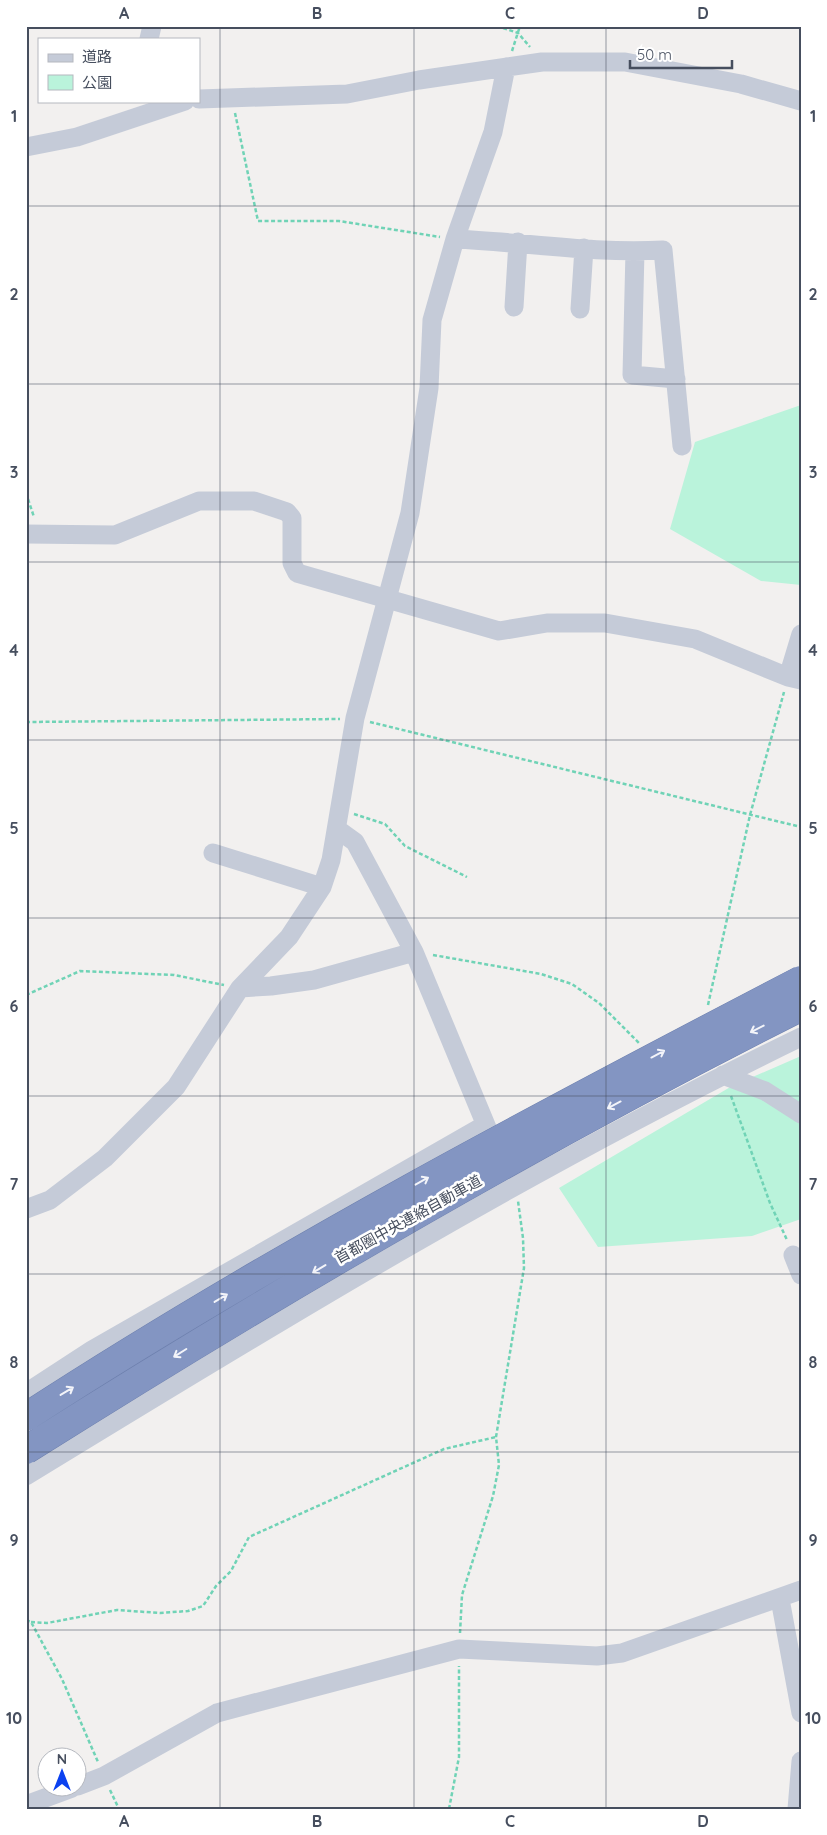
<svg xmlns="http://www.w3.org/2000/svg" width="827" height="1835" font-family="Quicksand,'Noto Sans JP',sans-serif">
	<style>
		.green { fill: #baf3db }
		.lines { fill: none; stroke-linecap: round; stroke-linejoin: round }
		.path { stroke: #70d3b6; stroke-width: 2.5; stroke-dasharray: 4 2.5; stroke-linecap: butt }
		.minor { stroke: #c5cbd8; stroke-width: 19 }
		.highway-bridge-casing { stroke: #6e80ae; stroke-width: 29; stroke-linecap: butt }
		.highway-bridge { stroke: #8395c2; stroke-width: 28 }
		.oneway { stroke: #f3f4f9 }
		.grid { fill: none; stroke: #464e5e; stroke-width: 1; stroke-opacity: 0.55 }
		.labels { text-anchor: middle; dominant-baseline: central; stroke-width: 5; stroke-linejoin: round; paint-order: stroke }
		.street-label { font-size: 15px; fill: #464e5e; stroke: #fff }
		.neatline { fill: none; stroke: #464e5e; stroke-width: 2 }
		.grid-label { font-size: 16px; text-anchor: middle; font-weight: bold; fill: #464e5e }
	</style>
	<rect width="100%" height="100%" fill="#f2f0ef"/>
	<path class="green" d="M801,405V585L761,581L670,529L695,442Z
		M801,1056V1219L752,1236L598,1247L559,1188L732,1086Z"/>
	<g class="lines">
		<path class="path" d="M497,26L518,33L530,47
			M512,51L520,26
			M235,113L258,221H339L440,237
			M26,493L34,517
			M26,722L340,719
			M370,722L801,827
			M354,814L385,824L405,846L467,877
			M433,955L541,974L572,984L599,1003L639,1043
			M26,995L80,971L174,975L224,985
			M708,1005L750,815L784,692
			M731,1096L770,1203L787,1240
			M26,1620L31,1622L62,1679L98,1762
			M31,1622L47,1623L117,1610L160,1613L188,1611L203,1606L216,1586L231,1571L249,1537L444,1449L496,1437
			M460,1633L462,1595L493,1496L499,1465L496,1437L524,1268L523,1238L518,1201
			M110,1790L119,1809
			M449,1809L459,1757V1666"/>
		<path class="minor" d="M149,39L152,26
			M199,99L347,94L419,80L542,62H625L741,84L801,101
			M26,147L77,137L185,101
			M455,239C524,242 594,254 663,250L682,446
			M635,251L632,375L676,379
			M514,307L518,242
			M580,309L584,248
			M26,534L115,535L199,501H254L287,512L292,518V563L297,573L499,631L547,623H605L695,639L788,677L801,680
			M788,677L801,634
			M337,829L355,842L414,952L490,1135
			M213,853L322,887
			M240,988L271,986L314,980L414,952
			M723,1075L765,1091L801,1114
			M26,1209L50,1200L105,1158L176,1087L240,988L289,937L322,887L331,860L355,718L410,513L429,388L432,320L455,239L493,132L506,67
			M793,1255L801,1275
			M26,1393L92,1350L485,1125
			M26,1476C279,1321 534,1166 801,1037
			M780,1599L801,1713
			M78,1786L104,1776L217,1713L459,1649L597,1656L622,1653L801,1590
			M26,1805L72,1788
			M797,1809L801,1761"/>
		<defs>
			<path id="highway-bridge" d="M26,1417C275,1255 538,1117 801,980
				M26,1450C278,1291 535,1141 801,1007"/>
		</defs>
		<use href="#highway-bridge" class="highway-bridge-casing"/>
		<use href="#highway-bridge" class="highway-bridge"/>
	</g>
	<defs><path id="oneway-shaft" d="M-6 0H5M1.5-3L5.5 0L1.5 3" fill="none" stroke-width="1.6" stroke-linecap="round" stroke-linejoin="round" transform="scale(1.25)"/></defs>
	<g class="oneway">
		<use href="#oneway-shaft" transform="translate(757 1029) rotate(153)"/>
		<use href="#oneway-shaft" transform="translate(658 1054) rotate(-28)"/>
		<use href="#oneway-shaft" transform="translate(614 1105) rotate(152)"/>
		<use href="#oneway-shaft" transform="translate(422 1181) rotate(-29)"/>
		<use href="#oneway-shaft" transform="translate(319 1269) rotate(149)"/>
		<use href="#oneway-shaft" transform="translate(221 1298) rotate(-31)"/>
		<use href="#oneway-shaft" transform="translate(180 1353) rotate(148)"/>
		<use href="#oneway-shaft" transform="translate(67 1391) rotate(-31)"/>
	</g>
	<path class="grid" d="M220,26V1809M414,26V1809M606,26V1809M26,206H801M26,384H801M26,562H801M26,740H801M26,918H801M26,1096H801M26,1274H801M26,1452H801M26,1630H801"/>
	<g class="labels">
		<g class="street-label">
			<text transform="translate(408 1219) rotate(-29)">首都圏中央連絡自動車道</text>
		</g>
	</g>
	<rect width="827" height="1835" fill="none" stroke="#ffffff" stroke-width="55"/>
	<rect x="38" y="38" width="162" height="65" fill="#ffffff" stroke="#b5b8bf"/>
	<rect x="48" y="54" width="25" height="8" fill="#c5cbd8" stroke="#b5b8bf"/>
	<text x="82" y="62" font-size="15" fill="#464e5e">道路</text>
	<rect x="48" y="75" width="25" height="15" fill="#baf3db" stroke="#b5b8bf"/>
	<text x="82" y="88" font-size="15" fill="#464e5e">公園</text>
	<g transform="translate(62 1772)"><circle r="24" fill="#ffffff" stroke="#b5b8bf"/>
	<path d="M0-4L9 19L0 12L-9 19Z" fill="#0b41f0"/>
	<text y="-8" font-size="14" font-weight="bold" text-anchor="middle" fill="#464e5e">N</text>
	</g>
	<path d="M630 60v8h102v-8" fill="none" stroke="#464e5e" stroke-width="2.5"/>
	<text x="637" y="60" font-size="15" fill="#464e5e" stroke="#ffffff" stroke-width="4" paint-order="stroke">50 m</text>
	<rect x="28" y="28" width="772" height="1780" class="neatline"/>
	<g class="grid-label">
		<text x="124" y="19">A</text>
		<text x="317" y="19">B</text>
		<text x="510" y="19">C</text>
		<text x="703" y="19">D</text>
		<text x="14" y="122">1</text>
		<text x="813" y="122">1</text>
		<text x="14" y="300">2</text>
		<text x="813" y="300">2</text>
		<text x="14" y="478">3</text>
		<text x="813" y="478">3</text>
		<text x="14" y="656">4</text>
		<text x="813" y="656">4</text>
		<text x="14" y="834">5</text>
		<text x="813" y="834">5</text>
		<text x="14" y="1012">6</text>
		<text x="813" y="1012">6</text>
		<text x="14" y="1190">7</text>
		<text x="813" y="1190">7</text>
		<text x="14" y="1368">8</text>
		<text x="813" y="1368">8</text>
		<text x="14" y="1546">9</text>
		<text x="813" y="1546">9</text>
		<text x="14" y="1724">10</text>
		<text x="813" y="1724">10</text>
		<text x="124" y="1827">A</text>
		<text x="317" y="1827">B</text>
		<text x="510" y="1827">C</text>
		<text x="703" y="1827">D</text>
	</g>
</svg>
